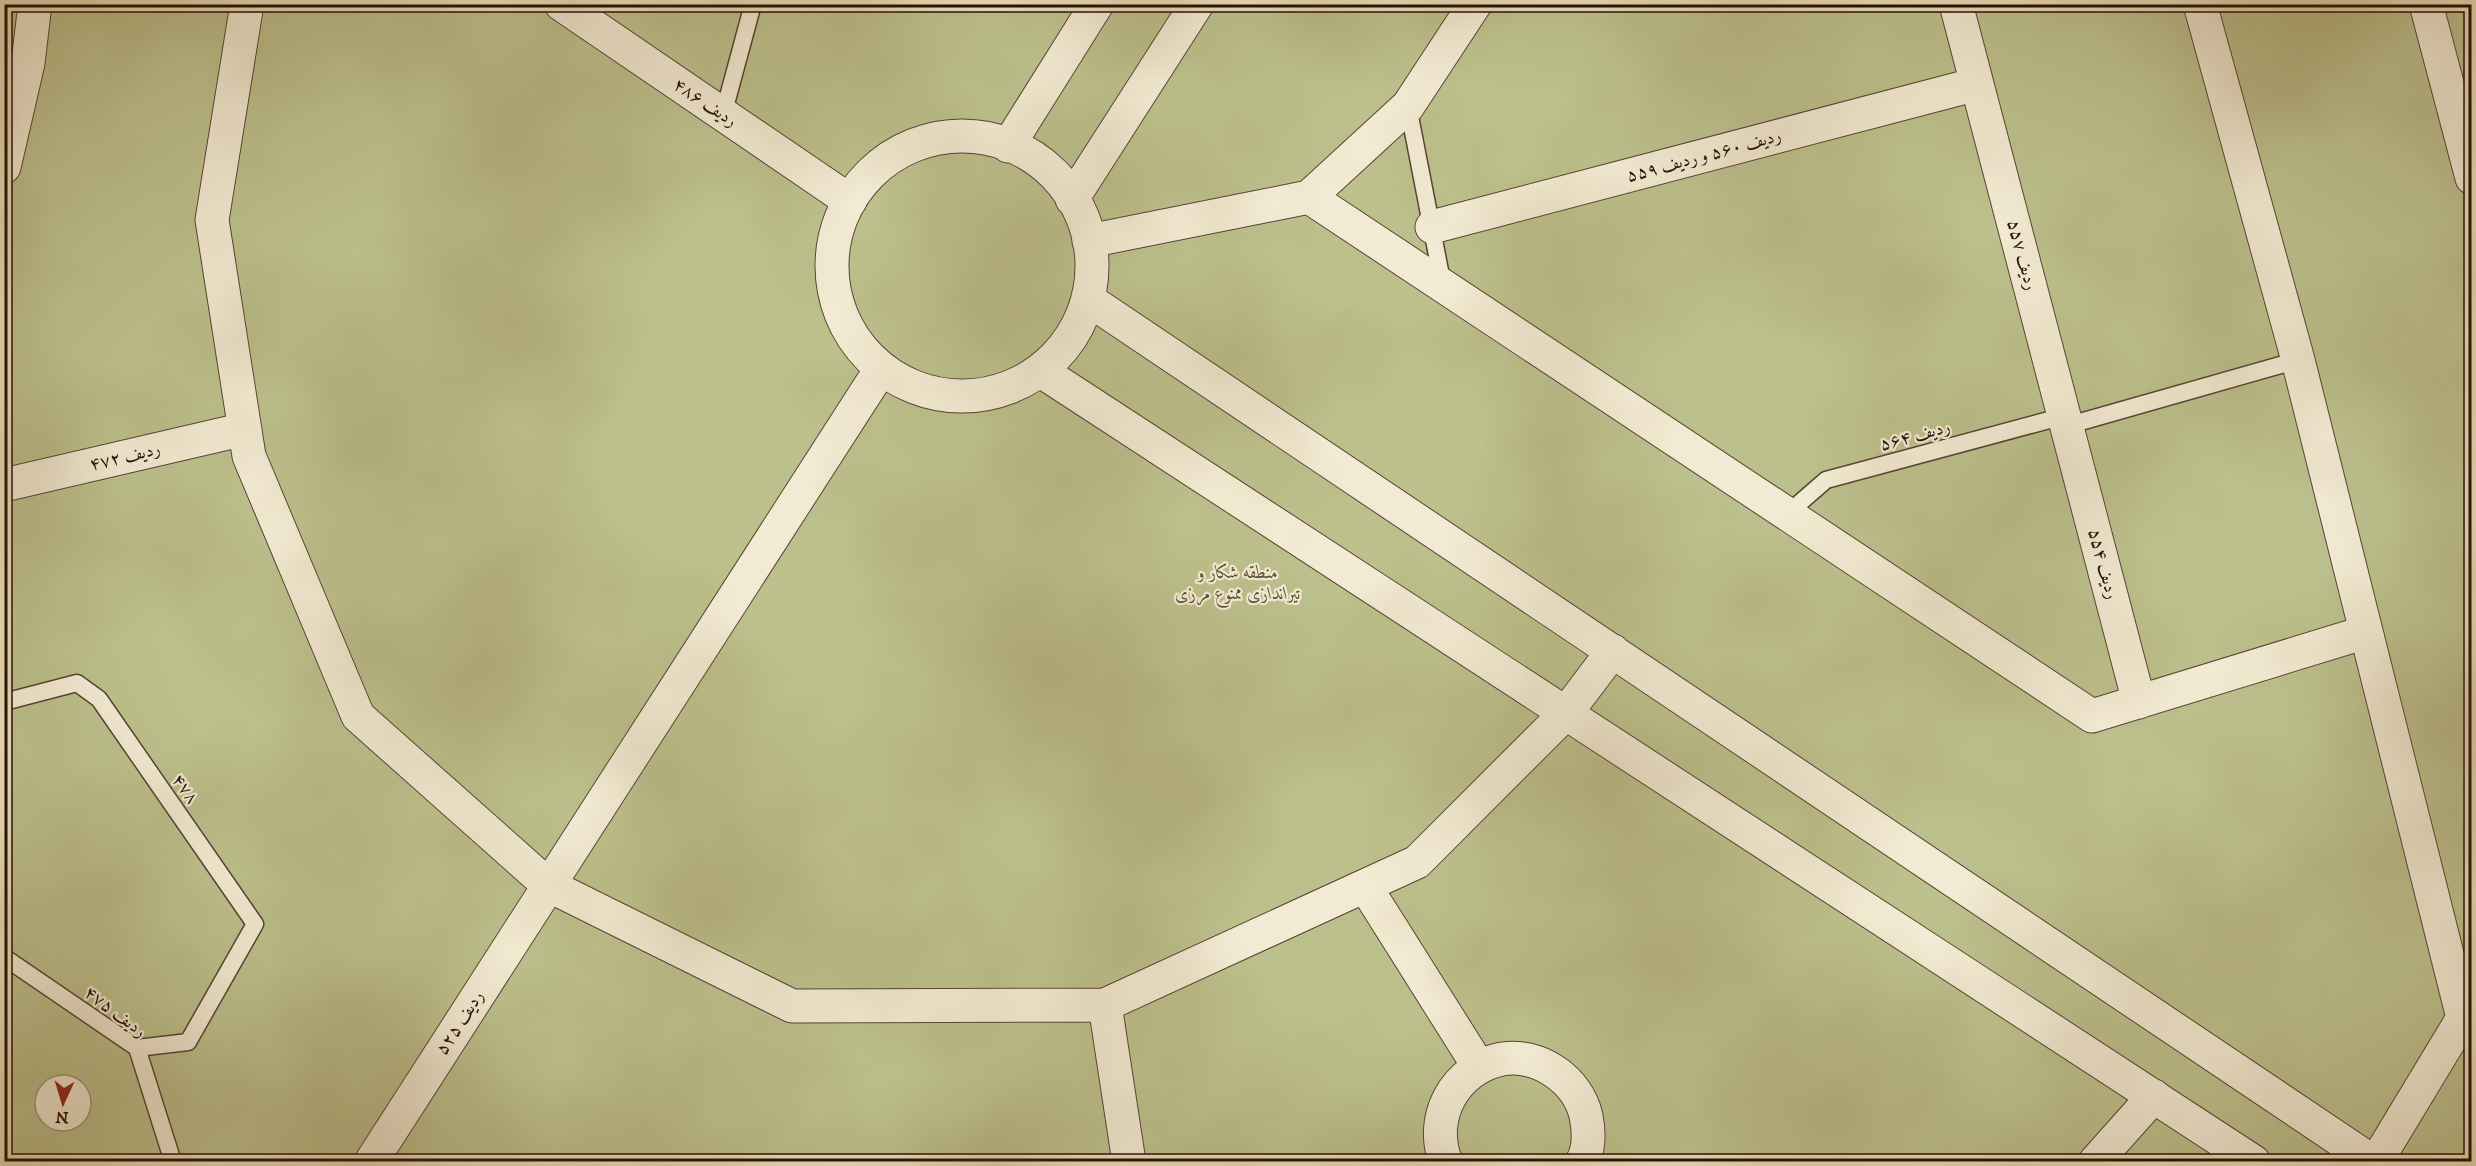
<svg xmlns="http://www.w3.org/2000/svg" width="2476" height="1166" font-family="'IM FELL DW Pica',Amiri,serif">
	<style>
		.park { fill: #bcc08c; stroke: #70684a; stroke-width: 1.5; fill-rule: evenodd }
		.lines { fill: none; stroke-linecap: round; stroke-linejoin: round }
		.service-casing { stroke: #564434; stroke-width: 19 }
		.minor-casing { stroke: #564434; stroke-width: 35 }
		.tertiary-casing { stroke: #564434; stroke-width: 35 }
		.service { stroke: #f2ead2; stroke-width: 16 }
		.minor { stroke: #f2ead2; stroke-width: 33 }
		.tertiary { stroke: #f2ead2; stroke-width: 33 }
		.labels { text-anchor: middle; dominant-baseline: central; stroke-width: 4.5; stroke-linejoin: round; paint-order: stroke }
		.street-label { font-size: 18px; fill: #241107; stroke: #f2ead2 }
		.park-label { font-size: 18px; font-style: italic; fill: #594e36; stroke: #f2ead2 }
	</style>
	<rect width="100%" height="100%" fill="#ebdeb9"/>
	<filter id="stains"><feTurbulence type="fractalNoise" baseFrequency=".00333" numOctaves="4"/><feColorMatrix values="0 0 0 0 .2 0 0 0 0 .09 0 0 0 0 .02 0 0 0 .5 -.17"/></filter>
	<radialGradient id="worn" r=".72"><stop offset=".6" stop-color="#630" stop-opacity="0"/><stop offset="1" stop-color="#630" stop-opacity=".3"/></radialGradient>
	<path class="park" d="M5,5H2471V1161L5,1162ZM45,1085H81V1121H45Z"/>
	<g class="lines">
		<defs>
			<path id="service" d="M1408,106L1443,286
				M723,115L753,4
				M2066,426L2298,360
				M1787,514L1826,480L2064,416
				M4,702L77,683L99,699L255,924L188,1042L137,1048
				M4,957L137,1048L173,1162"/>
			<path id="minor" d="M247,4L212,220L249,456L358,716L548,885L792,1006L1105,1005L1417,862L1566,713
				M561,4L850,201
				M1956,4L2139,702
				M2200,4L2298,360L2463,1018L2376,1162
				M2426,4L2472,178
				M4,167L28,63L35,4
				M1309,197L1408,106L1475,4
				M1432,227L1977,84
				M1089,241L1309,197L2092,716L2366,632
				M4,485L245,429
				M1365,886L1479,1067
				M1105,1005L1129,1162
				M371,1162L881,369
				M1446,1162C1428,1118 1455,1068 1502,1059C1539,1053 1578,1080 1586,1116C1589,1131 1590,1148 1582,1162
				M2095,1162L2154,1096"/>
			<path id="tertiary" d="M832 266a130 130 0 1 1 260 0a130 130 0 1 1-260 0Z
				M1008,146L1097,4
				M1072,199L1197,4
				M1089,300L2373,1162
				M1041,371L2254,1162
				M1566,713L1613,651"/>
		</defs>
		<use href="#service" class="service-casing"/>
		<use href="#minor" class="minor-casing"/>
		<use href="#tertiary" class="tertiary-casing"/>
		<use href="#service" class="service"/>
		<use href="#minor" class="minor"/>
		<use href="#tertiary" class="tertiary"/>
	</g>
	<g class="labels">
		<g class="street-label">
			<text transform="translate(705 103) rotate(34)">ردیف ۴۸۶</text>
			<text transform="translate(1704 156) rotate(-15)">ردیف ۵۶۰ و ردیف ۵۵۹</text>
			<text transform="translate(2022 255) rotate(75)">ردیف ۵۵۷</text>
			<text transform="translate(1915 436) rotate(-15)">ردیف ۵۶۴</text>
			<text transform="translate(125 457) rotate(-13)">ردیف ۴۷۲</text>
			<text transform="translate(2103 564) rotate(75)">ردیف ۵۵۴</text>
			<text transform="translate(185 789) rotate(55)">۴۷۸</text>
			<text transform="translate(115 1012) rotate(37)">ردیف ۴۷۵</text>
			<text transform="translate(460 1023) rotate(-57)">ردیف ۵۲۵</text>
		</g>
		<g class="park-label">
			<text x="1238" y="573">منطقه شکار و<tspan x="1238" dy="21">تیراندازی ممنوع مرزی</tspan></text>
		</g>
	</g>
	<rect width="2476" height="1166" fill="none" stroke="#ebdeb9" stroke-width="24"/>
	<rect x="6" y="6" width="2464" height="1154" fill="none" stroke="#241107" stroke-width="3"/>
	<rect x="12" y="12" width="2452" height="1142" fill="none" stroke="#241107" stroke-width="1.5"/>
	<g transform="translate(63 1103) rotate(184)"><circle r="28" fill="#f2ead2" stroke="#a09381" stroke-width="1.5"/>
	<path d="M0-4.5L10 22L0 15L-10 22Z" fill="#8f2418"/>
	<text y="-9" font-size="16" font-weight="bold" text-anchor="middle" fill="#241107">N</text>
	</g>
	<rect width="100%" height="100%" filter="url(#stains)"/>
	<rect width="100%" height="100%" fill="url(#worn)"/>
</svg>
